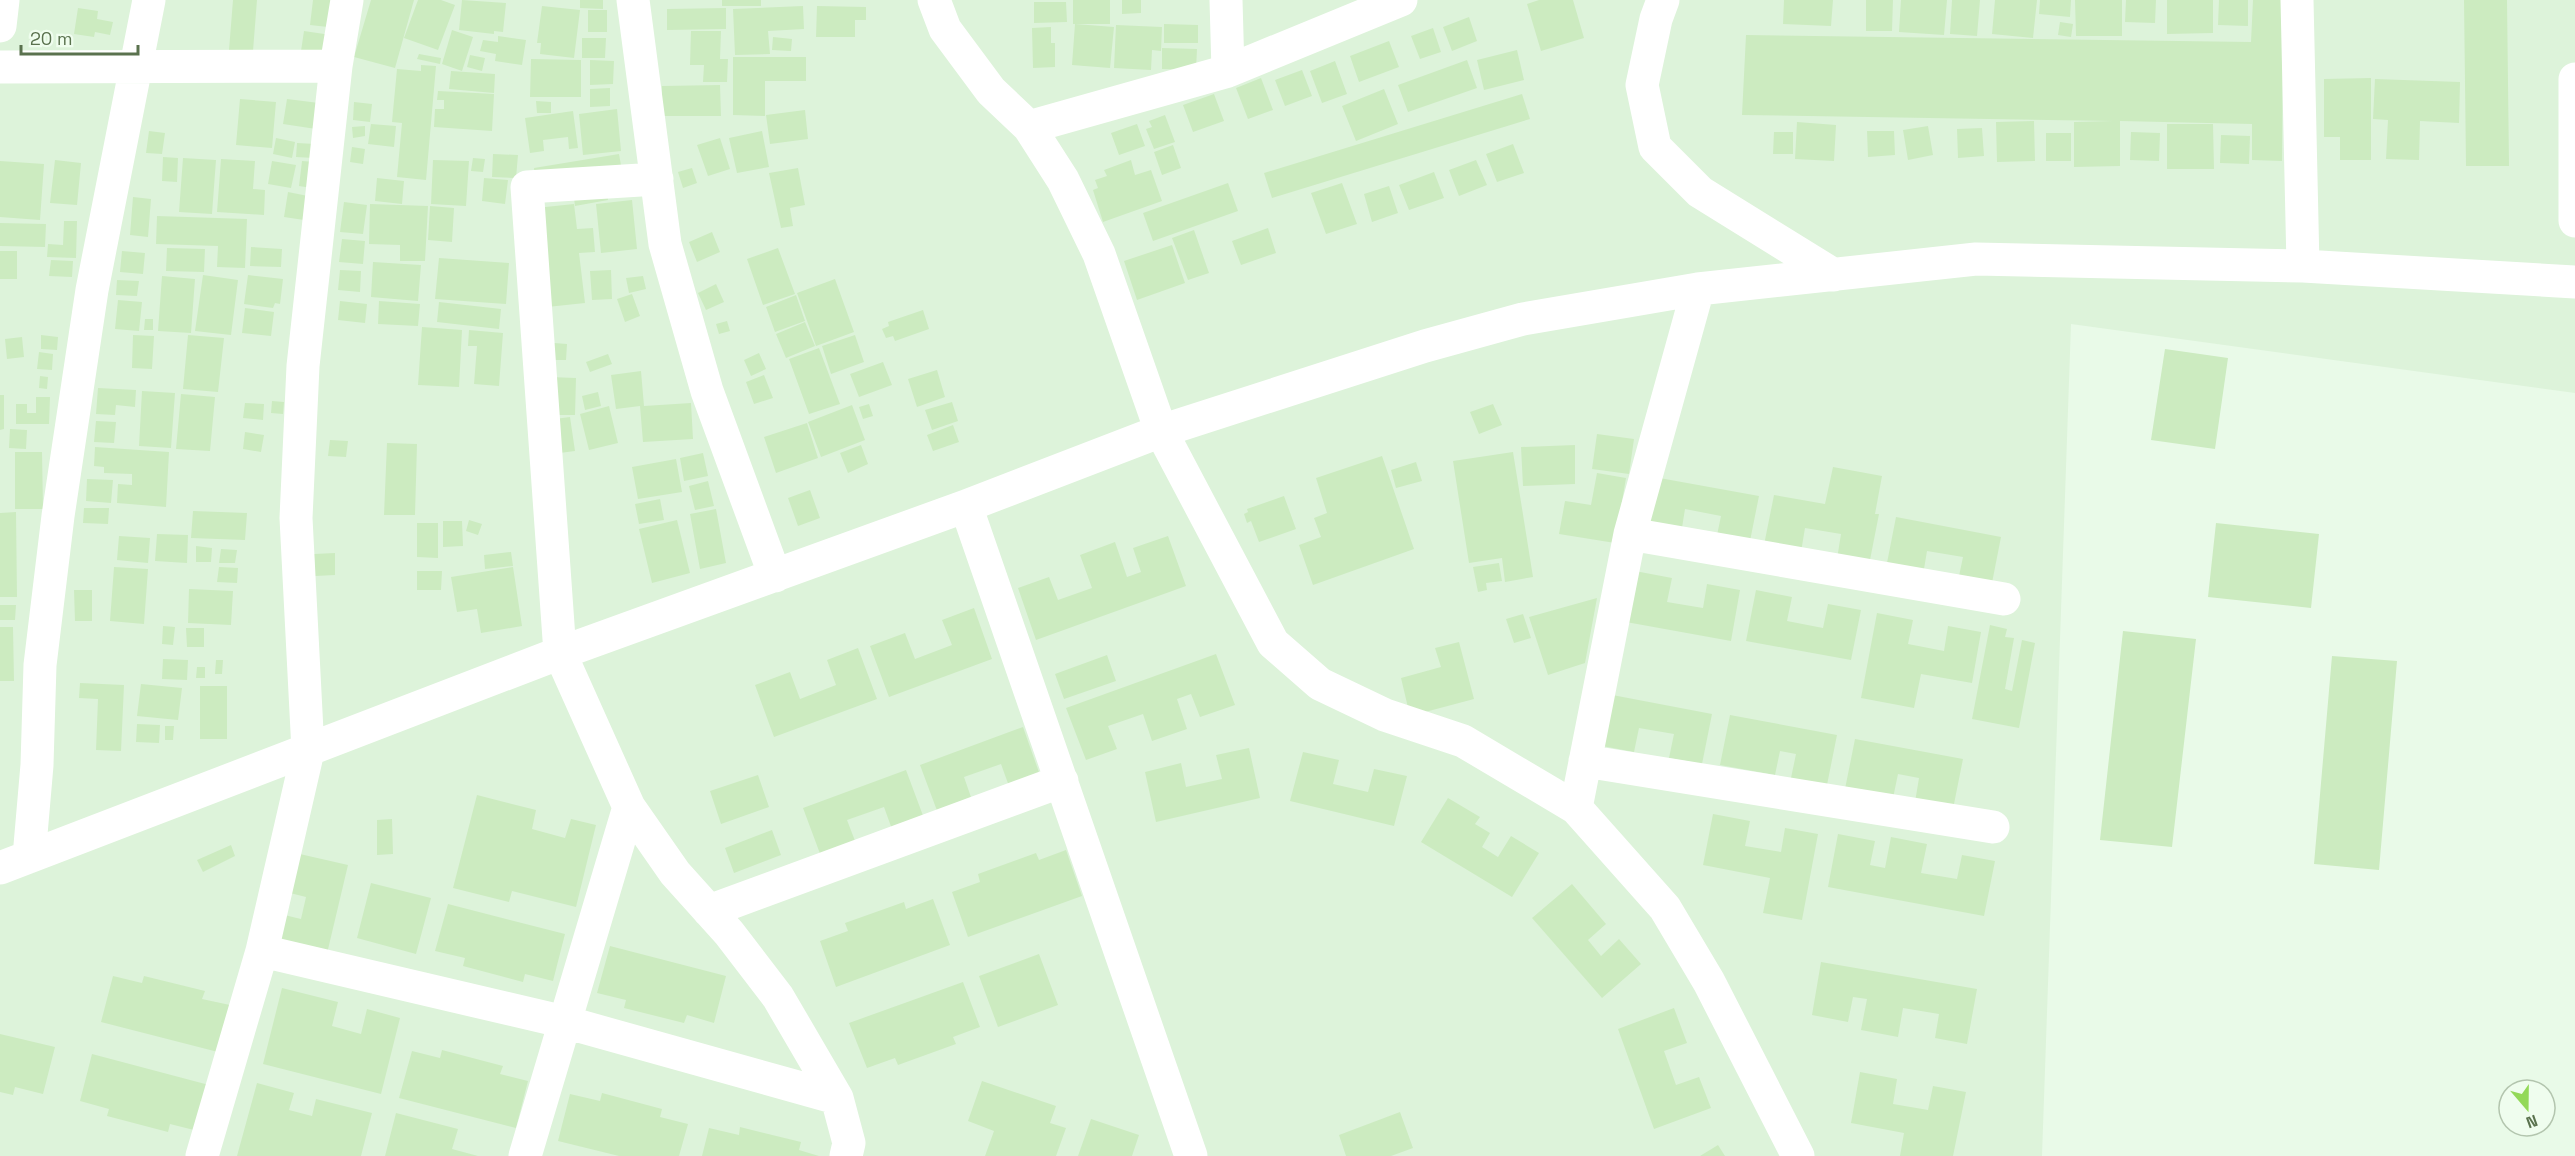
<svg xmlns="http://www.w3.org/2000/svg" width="2575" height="1156" font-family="'Space Grotesk',sans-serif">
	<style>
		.residential { fill: #ddf3da }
		.building { fill: #ccebc0 }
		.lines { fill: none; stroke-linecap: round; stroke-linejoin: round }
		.minor { stroke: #fff; stroke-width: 33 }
	</style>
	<rect width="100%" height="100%" fill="#e9fae8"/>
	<path class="residential" d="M0,0H2575V393L2071,324L2042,1156H0Z"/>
	<path class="building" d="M233,0H257L253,51L229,50Z
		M313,0H332L328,27L310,25Z
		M371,0H414L395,68L354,57Z
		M418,0H441L455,5L438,50L404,38Z
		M462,0L506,3L503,32L494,31V34L459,30Z
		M580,0H603V9L580,8Z
		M722,0H761V6H722Z
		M1073,0H1110V24H1073Z
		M1122,0H1141V13L1122,14Z
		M1539,0H1573L1584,38L1541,51L1527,4Z
		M1784,0H1833L1831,26L1783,24Z
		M1866,0H1893L1892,31H1866Z
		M1901,0H1947L1944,35L1899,32Z
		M1952,0H1980L1977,36L1950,34Z
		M1995,0H2037L2033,38L1992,34Z
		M2040,0H2071L2070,17L2039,14Z
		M2075,0H2122V36H2076Z
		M2126,0H2156L2155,23L2125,22Z
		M2167,0H2213V33L2167,34Z
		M2219,0H2248V26L2218,25Z
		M2253,0H2283L2282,161L2252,160V124L2120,121V166L2074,167V122L2113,121L1742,115L1746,35L2251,42Z
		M2464,0H2507L2509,166H2466Z
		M1034,2H1066L1067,22L1034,23Z
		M542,6L580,10L574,58L540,54L541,43H537Z
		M803,6L804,29L768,31L770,54L735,55L733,9Z
		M817,6L866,7V20H855V37H816Z
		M78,8L98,11L97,19L113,22L110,35L95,32L94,37L74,34Z
		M726,8V29L667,30V9Z
		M588,10H607V32H588Z
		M1469,17L1477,41L1452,51L1443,27Z
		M2060,22L2073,24L2071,37L2058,35Z
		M1075,24L1114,27L1110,68L1072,65Z
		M1164,24L1198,25V43H1164Z
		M1116,25L1162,27L1161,51L1152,50L1151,70L1114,68Z
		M1051,27V43H1055V67L1033,68L1032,28Z
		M1433,28L1441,52L1420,59L1411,36Z
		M452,30L473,37L462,71L442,64Z
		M304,31L331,35L327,54L301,51Z
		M691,31H721L720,59H728L727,82H703L704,65H690Z
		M498,36L526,40L522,65L495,61L496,54L480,51L483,40L498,42Z
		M773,37L792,39L791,51L772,50Z
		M582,38H606L605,58H582Z
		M1389,41L1399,67L1359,82L1350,56Z
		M1162,48L1197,49L1196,70L1162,69Z
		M1517,50L1524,80L1484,90L1477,60Z
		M419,54L441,58L440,64L417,59Z
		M470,55L485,58L482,71L467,67Z
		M733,57H806V81H765V116L733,115Z
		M531,59L581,60V97H530Z
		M590,60L614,61L613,84L590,85Z
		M1467,60L1477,88L1408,112L1398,85Z
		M1335,61L1347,94L1322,103L1310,71Z
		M421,65L436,66L426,180L397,177L402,123L392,122L397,69L421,71Z
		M1302,70L1312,96L1285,106L1275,80Z
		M451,71L495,74L494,93L449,89Z
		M1261,78L1273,110L1248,119L1236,88Z
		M2371,78V160H2340V137H2324V79Z
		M2375,79L2460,82L2459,123L2420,121L2419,160L2386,159L2388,120L2373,119Z
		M720,85L721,116H662V86Z
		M610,88V106L590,107V89Z
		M1384,89L1398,124L1356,141L1342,106Z
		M438,91L494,94L492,131L434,127L435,109H444V100H437Z
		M1214,94L1224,121L1193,132L1183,105Z
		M1522,94L1530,119L1272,198L1264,173Z
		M240,99L276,102L272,148L236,145Z
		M287,99L319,103L316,129L283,124Z
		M536,101L551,102V113H537Z
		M354,102L372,104L370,122L353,120Z
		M617,109L621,151L583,155L579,114Z
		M805,110L808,139L770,144L766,115Z
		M573,111L578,148L569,149L568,137L543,140L544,151L530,153L525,118Z
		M1165,115L1175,142L1154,149L1146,129L1152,127L1149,121Z
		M2034,121L2035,161L1997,162L1996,122Z
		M1797,122L1836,125L1834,161L1795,159Z
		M371,124L396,126L394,147L368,144Z
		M1137,124L1145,146L1119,155L1111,133Z
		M2167,124H2213L2214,169H2167Z
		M365,126V136L353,138L352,127Z
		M1928,126L1933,155L1908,160L1903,130Z
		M1982,128L1984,156L1958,158L1957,129Z
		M149,131L165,133L162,154L146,153Z
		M762,131L769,167L737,173L729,138Z
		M1867,131H1894L1895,155L1868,157Z
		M1774,132H1793V154H1773Z
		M2131,132L2160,133L2159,161L2130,160Z
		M2046,133H2071V161H2046Z
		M2221,135L2250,136L2249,164L2220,163Z
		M276,138L295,142L292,158L273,154Z
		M720,138L730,169L708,176L697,145Z
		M297,143L315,144L314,158L296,157Z
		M1513,144L1524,173L1497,182L1486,154Z
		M1173,145L1181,168L1162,175L1154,152Z
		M352,147L365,149L363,164L350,162Z
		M493,154L518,155L516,178L492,177Z
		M619,154L624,182L606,185L608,200L575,206L573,190L539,200L534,168Z
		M163,157L178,158L177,182L162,181Z
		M183,158L216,160L212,214L179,212Z
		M473,158L485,159L483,172L471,171Z
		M221,159L255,161L253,189L265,190L264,215L217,212Z
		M55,160L81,163L77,205L50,203Z
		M433,160L469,161L466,206L431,204Z
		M1131,160L1135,175L1151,170L1162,201L1103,222L1093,190L1098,188L1095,180L1107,176L1104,170Z
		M1476,160L1487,185L1459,196L1449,170Z
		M0,161L44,164L40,220L0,217Z
		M272,161L296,165L291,188L268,184Z
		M302,161L315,162L312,188L299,186Z
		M692,168L697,183L683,188L678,172Z
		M798,168L805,205L790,208L793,226L781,228L769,173Z
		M1434,172L1444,198L1409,210L1399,185Z
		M377,178L404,181L402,204L375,201Z
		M484,178L508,180L505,204L482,201Z
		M1228,183L1238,211L1153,241L1143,213Z
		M1342,183L1357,224L1326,234L1311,193Z
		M1389,186L1398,213L1372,222L1364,194Z
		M288,192L308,196L304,220L284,217Z
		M133,197L151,199L148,237L130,235Z
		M632,200L637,249L601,253L596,204Z
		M344,202L367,205L363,234L340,232Z
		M370,204L428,206L425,261H400V245L369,244Z
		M574,204L577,229L593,228L595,252L579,253L585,303L547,307L536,208Z
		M430,206L454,208L452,242L428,240Z
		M157,216L247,219L245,268L217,267L218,246L156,244Z
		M64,221H77L76,258L47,257L48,244L63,245Z
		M0,223L46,224L45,247L0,246Z
		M1268,228L1276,253L1241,265L1232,241Z
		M1194,230L1209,273L1188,280L1172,238Z
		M712,232L720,252L697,262L689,242Z
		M342,239L365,241L363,264L339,262Z
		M1172,245L1185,283L1137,300L1124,261Z
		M251,247L282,249L281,267L250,266Z
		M167,248L205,249L204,272L166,271Z
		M778,248L795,294L763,305L747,259Z
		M0,251H17V279H0Z
		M122,251L145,253L143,274L120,272Z
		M439,258L509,263L506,304L435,299Z
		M51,260L73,261L72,277L49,276Z
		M373,262L421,265L418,301L371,297Z
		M340,270L361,271L360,292L338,290Z
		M611,270L612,299L592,300L590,271Z
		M203,275L238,280L231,335L195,331Z
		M248,275L283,279L280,304L275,303L273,308L244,304Z
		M162,276L195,279L191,333L158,331Z
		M643,276L646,289L629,293L626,278Z
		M835,279L854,332L816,346L797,293Z
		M117,280L139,281L137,296L116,295Z
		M716,284L724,302L706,310L698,293Z
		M632,294L640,316L625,322L617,299Z
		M796,295L805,321L775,332L766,307Z
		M118,300L142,302L139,331L115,329Z
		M340,301L367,304L365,323L338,320Z
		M379,301L420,304L418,326L378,324Z
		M439,302L501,309L499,329L437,322Z
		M245,308L274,312L271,336L242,333Z
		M923,310L929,329L895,341L893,336L886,338L882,329L889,326L888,322Z
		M145,319H153V330H144Z
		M727,321L730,331L719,334L716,324Z
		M805,322L815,346L786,358L776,334Z
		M422,327L462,330L459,387L418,385Z
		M469,330L503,333L499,386L474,384L477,346H468Z
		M41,335L58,337L57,350L41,349Z
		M133,335L154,336L152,369L132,368Z
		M188,335L224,338L218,392L183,389Z
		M855,335L864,362L831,374L822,346Z
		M22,337L24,357L7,359L5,339Z
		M554,343L567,344L566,360H553Z
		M819,348L840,404L809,414L789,359Z
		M2165,349L2228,358L2215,449L2151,440Z
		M39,352L53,354L52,370L37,369Z
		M759,353L766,369L751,376L744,360Z
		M608,354L612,364L590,372L586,362Z
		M883,362L892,385L859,397L850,374Z
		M937,370L945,397L917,407L908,379Z
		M641,371L644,406L691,403L693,439L643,442L640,406L616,409L611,375Z
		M764,375L773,398L754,404L746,382Z
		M40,376L48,377L47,389L39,388Z
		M549,377L576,378L575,415H549Z
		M98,388L136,390L135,407L116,405L115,415L96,414Z
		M142,391L175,393L171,448L139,446Z
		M598,392L601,406L585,410L582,396Z
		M181,394L215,397L210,451L176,449Z
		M0,395H4V429L0,430Z
		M36,397H50L49,424H16V404H27V413H36Z
		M272,401L284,402L283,414L271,413Z
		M952,402L958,421L932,430L925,410Z
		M245,403L264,404L263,420L243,418Z
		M869,404L873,416L863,419L859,407Z
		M1493,404L1502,425L1479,434L1470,412Z
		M852,405L865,440L821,457L808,422Z
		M609,406L618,443L589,450L580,414Z
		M570,417L575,451L552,454L547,420Z
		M96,421L116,422L114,443L94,442Z
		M807,423L818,458L776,473L764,437Z
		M953,425L959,442L933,451L927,435Z
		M10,429L27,430L26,449L9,448Z
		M245,432L264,435L261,452L243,449Z
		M1597,434L1634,439L1629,474L1592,469Z
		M330,440L348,441L346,457L328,456Z
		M387,443L417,444L415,515H384Z
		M861,445L868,464L848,473L840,453Z
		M1575,445V484L1523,486L1521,447Z
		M95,447L169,452L166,507L117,503L118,484L132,485V474L104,473V467L94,466Z
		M15,452H42L43,509H15Z
		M1513,452L1533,577L1505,582L1502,558L1469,563L1453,461Z
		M703,453L708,476L684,481L680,458Z
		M1382,456L1414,549L1313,585L1299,545L1321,537L1314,518L1327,513L1316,478Z
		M676,459L682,492L638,499L632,467Z
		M1416,462L1422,481L1396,488L1391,470Z
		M1833,467L1882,476L1875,514H1879L1869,565L1837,559L1841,534L1805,528L1801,552L1764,545L1774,495L1825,504Z
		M1597,473L1626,478L1615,543L1559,534L1565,501L1591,505Z
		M1654,477L1759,496L1749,546L1716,540L1721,516L1685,509L1681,534L1644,527Z
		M87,479L113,480L111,503L86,501Z
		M708,481L714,506L695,510L689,486Z
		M810,490L820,518L798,526L788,498Z
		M1284,496L1296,529L1259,542L1251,521L1247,523L1244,514L1248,512L1247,509Z
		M660,499L664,520L639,524L635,504Z
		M84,508H109L108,524L83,523Z
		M716,509L726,563L700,569L690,514Z
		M193,511L247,513L245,540L191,538Z
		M16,512L17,597H0V513Z
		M1896,517L2001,537L1991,588L1958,581L1963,557L1927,551L1923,575L1886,568Z
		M469,520L482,524L478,535L466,531Z
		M677,520L690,573L652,583L639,529Z
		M443,521H462L463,546L443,547Z
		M417,523H438V558L417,557Z
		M2216,523L2319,534L2311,608L2208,597Z
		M157,534L188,535L187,563L155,561Z
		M119,536L150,538L148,563L117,560Z
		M1168,536L1186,586L1036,640L1018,588L1049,577L1058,600L1092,588L1080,555L1115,542L1127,577L1141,572L1133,548Z
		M196,546L212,548L211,562H196Z
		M221,549L237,550L235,563H219Z
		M511,552L513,566L485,569L484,555Z
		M335,553V575L315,576L314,554Z
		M1499,563L1502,581L1486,583L1487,590L1478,592L1473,567Z
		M114,567L148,569L144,624L110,621Z
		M219,567L238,568L237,583L217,582Z
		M513,567L522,626L481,633L477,609L457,612L451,577Z
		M417,571H442L441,590H417Z
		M1635,571L1672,578L1667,602L1703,608L1707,584L1740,590L1731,641L1626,622Z
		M189,589L233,591L231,625L188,623Z
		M74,590H92V621H75Z
		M1756,590L1792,597L1787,621L1823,628L1828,604L1861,610L1851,660L1746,641Z
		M1597,598L1585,663L1548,675L1529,617Z
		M0,605H16L15,620H0Z
		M974,608L992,659L889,697L870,646L905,633L915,659L952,645L942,620Z
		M1877,613L1913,620L1908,644L1944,651L1948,626L1981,632L1972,683L1921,674L1914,708L1861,698Z
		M1523,614L1531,638L1514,643L1506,619Z
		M1990,625L2007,629L2005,637L2014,638L2005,689L2012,691L2022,640L2035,643L2019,728L1972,719Z
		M163,626L175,627L173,645L162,644Z
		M0,627H13L14,681H0Z
		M186,628H204V647H187Z
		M2123,631L2196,639L2172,847L2100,840Z
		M1459,642L1474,699L1410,716L1401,678L1441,667L1435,648Z
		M858,648L877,699L774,737L755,685L790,672L800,699L836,685L827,660Z
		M1216,654L1235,705L1200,717L1191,694L1177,699L1187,729L1152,741L1143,714L1108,726L1117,749L1086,760L1066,708Z
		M1107,655L1116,681L1064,699L1055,674Z
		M2332,656L2397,661L2379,870L2314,864Z
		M163,659L188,660L187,680L162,679Z
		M216,660H223L222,674H215Z
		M197,667H205V678H196Z
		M80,683L124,685L121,751L96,750L98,699L79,698Z
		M141,684L182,688L178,720L137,716Z
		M200,686H227V739H200Z
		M1607,694L1712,714L1702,764L1669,758L1674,734L1639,728L1634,752L1597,745Z
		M1730,715L1837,735L1827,785L1791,778L1796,754L1780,751L1775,775L1720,765Z
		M137,724L160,725L159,743L136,742Z
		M165,726H174L173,740H165Z
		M1023,727L1041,778L1010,789L1001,764L964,777L973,803L939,816L920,765Z
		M1855,739L1963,759L1953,809L1915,802L1919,778L1898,774L1893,798L1845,789Z
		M1249,748L1260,798L1156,822L1145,772L1181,763L1186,787L1222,779L1216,755Z
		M1303,752L1339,760L1333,784L1368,792L1374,769L1407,776L1394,826L1290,801Z
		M906,770L925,821L893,832L884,807L847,820L857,846L822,859L803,808Z
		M758,775L769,807L721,824L710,791Z
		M477,795L536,810L532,829L565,838L571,819L596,825L576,907L512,891L509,902L453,888Z
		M1448,798L1480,817L1475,824L1490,833L1482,847L1498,857L1511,836L1539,853L1512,897L1421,842Z
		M1713,814L1750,821L1745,846L1781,852L1785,828L1818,834L1802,920L1763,913L1770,878L1703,865Z
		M392,819L393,854L377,855V820Z
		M772,830L781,855L734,873L725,848Z
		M1838,834L1875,841L1870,865L1885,868L1891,837L1927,844L1921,873L1957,879L1962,855L1995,861L1984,916L1828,887Z
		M231,845L235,856L203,872L197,860Z
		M1066,850L1082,896L968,937L952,892L980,882L978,874L1036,853L1039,860Z
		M291,852L348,865L325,962L268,948L276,913L301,919L306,897L282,891Z
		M371,883L431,898L416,954L357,938Z
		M1572,884L1606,924L1588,940L1601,956L1619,939L1641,964L1602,998L1532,918Z
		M933,899L950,945L836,987L820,941L848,931L845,923L904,902L906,909Z
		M448,904L565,934L553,981L525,974L523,982L463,966L465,958L435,951Z
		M610,946L726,976L714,1023L687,1015L684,1023L624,1008L626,1000L597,993Z
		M1039,954L1058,1005L998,1027L979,976Z
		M1821,962L1977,989L1967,1044L1935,1038L1939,1014L1903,1008L1898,1037L1861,1030L1867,999L1853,997L1848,1022L1812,1015Z
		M113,976L142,983L144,976L205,991L202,999L230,1005L218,1052L101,1022Z
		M963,982L980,1027L953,1037L956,1044L898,1065L895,1058L867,1068L849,1023Z
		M282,988L338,1002L332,1026L361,1034L367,1009L400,1018L381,1094L263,1064Z
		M1674,1008L1687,1043L1664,1051L1676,1085L1699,1077L1711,1108L1654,1129L1618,1029Z
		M0,1034L55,1047L43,1094L15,1087L13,1095L0,1092Z
		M442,1050L503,1066L500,1074L528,1081L516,1128L399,1098L412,1051L440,1058Z
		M92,1054L209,1085L198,1131L170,1124L168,1132L107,1116L109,1109L80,1101Z
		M1860,1072L1897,1079L1893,1104L1928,1110L1933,1086L1966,1092L1953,1156H1900L1904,1133L1851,1123Z
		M982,1081L1056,1106L1050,1123L1066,1128L1056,1156H985L994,1131L968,1121Z
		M257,1083L294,1093L289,1110L312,1116L316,1099L372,1113L361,1156H237Z
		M602,1093L662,1109L660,1117L688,1124L679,1156H619L558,1141L570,1094L600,1101Z
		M1400,1112L1413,1148L1391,1156H1346L1339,1135Z
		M396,1113L458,1129L452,1149L478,1156H385Z
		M1091,1119L1139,1135L1132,1156H1078Z
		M740,1127L801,1142L799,1150L819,1156H702L709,1128L739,1135Z
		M1718,1145L1725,1156H1700Z"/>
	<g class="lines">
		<path class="minor" d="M633,0L665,244L707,391L775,576
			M934,0L945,29L991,91L1029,127L1063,180L1099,254L1161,431L1273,643L1320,684L1385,715L1463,741L1576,808L1665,908L1709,982L1798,1156
			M1226,0L1228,71
			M1663,0L1656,19L1642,85L1655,147L1700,192L1834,275
			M2297,0L2303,266
			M0,26L3,0
			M0,67L336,66
			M2575,79V221
			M1029,127L1228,71L1401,0
			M657,179L527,187L560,653L629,807L675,873L729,933L778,997L837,1098L849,1143L846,1156
			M966,506L1191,1156
			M1630,534L2004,599
			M1585,761L1993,827
			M1576,808L1630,534L1698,289
			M29,857L37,765L40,665L58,516L92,290L149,0
			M0,868L560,653L966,506L1161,431L1425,346L1523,319L1698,289L1976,259L2303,266L2575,282
			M709,911L1062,781
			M262,951L565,1022L837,1098
			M202,1156L262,951L308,751L296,518L303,366L336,66L347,0
			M525,1156L629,807"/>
	</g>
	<g transform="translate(2527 1108) rotate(160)"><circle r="28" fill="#effdee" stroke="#b3c5ae" stroke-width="1.5"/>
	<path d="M0-4.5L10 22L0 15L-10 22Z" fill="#93d958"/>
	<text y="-9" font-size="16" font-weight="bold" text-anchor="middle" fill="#5a724e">N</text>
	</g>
	<path d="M21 45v9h117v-9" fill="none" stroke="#5a724e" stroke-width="3"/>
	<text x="30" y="45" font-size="18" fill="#5a724e" stroke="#effdee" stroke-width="4.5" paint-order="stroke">20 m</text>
</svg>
